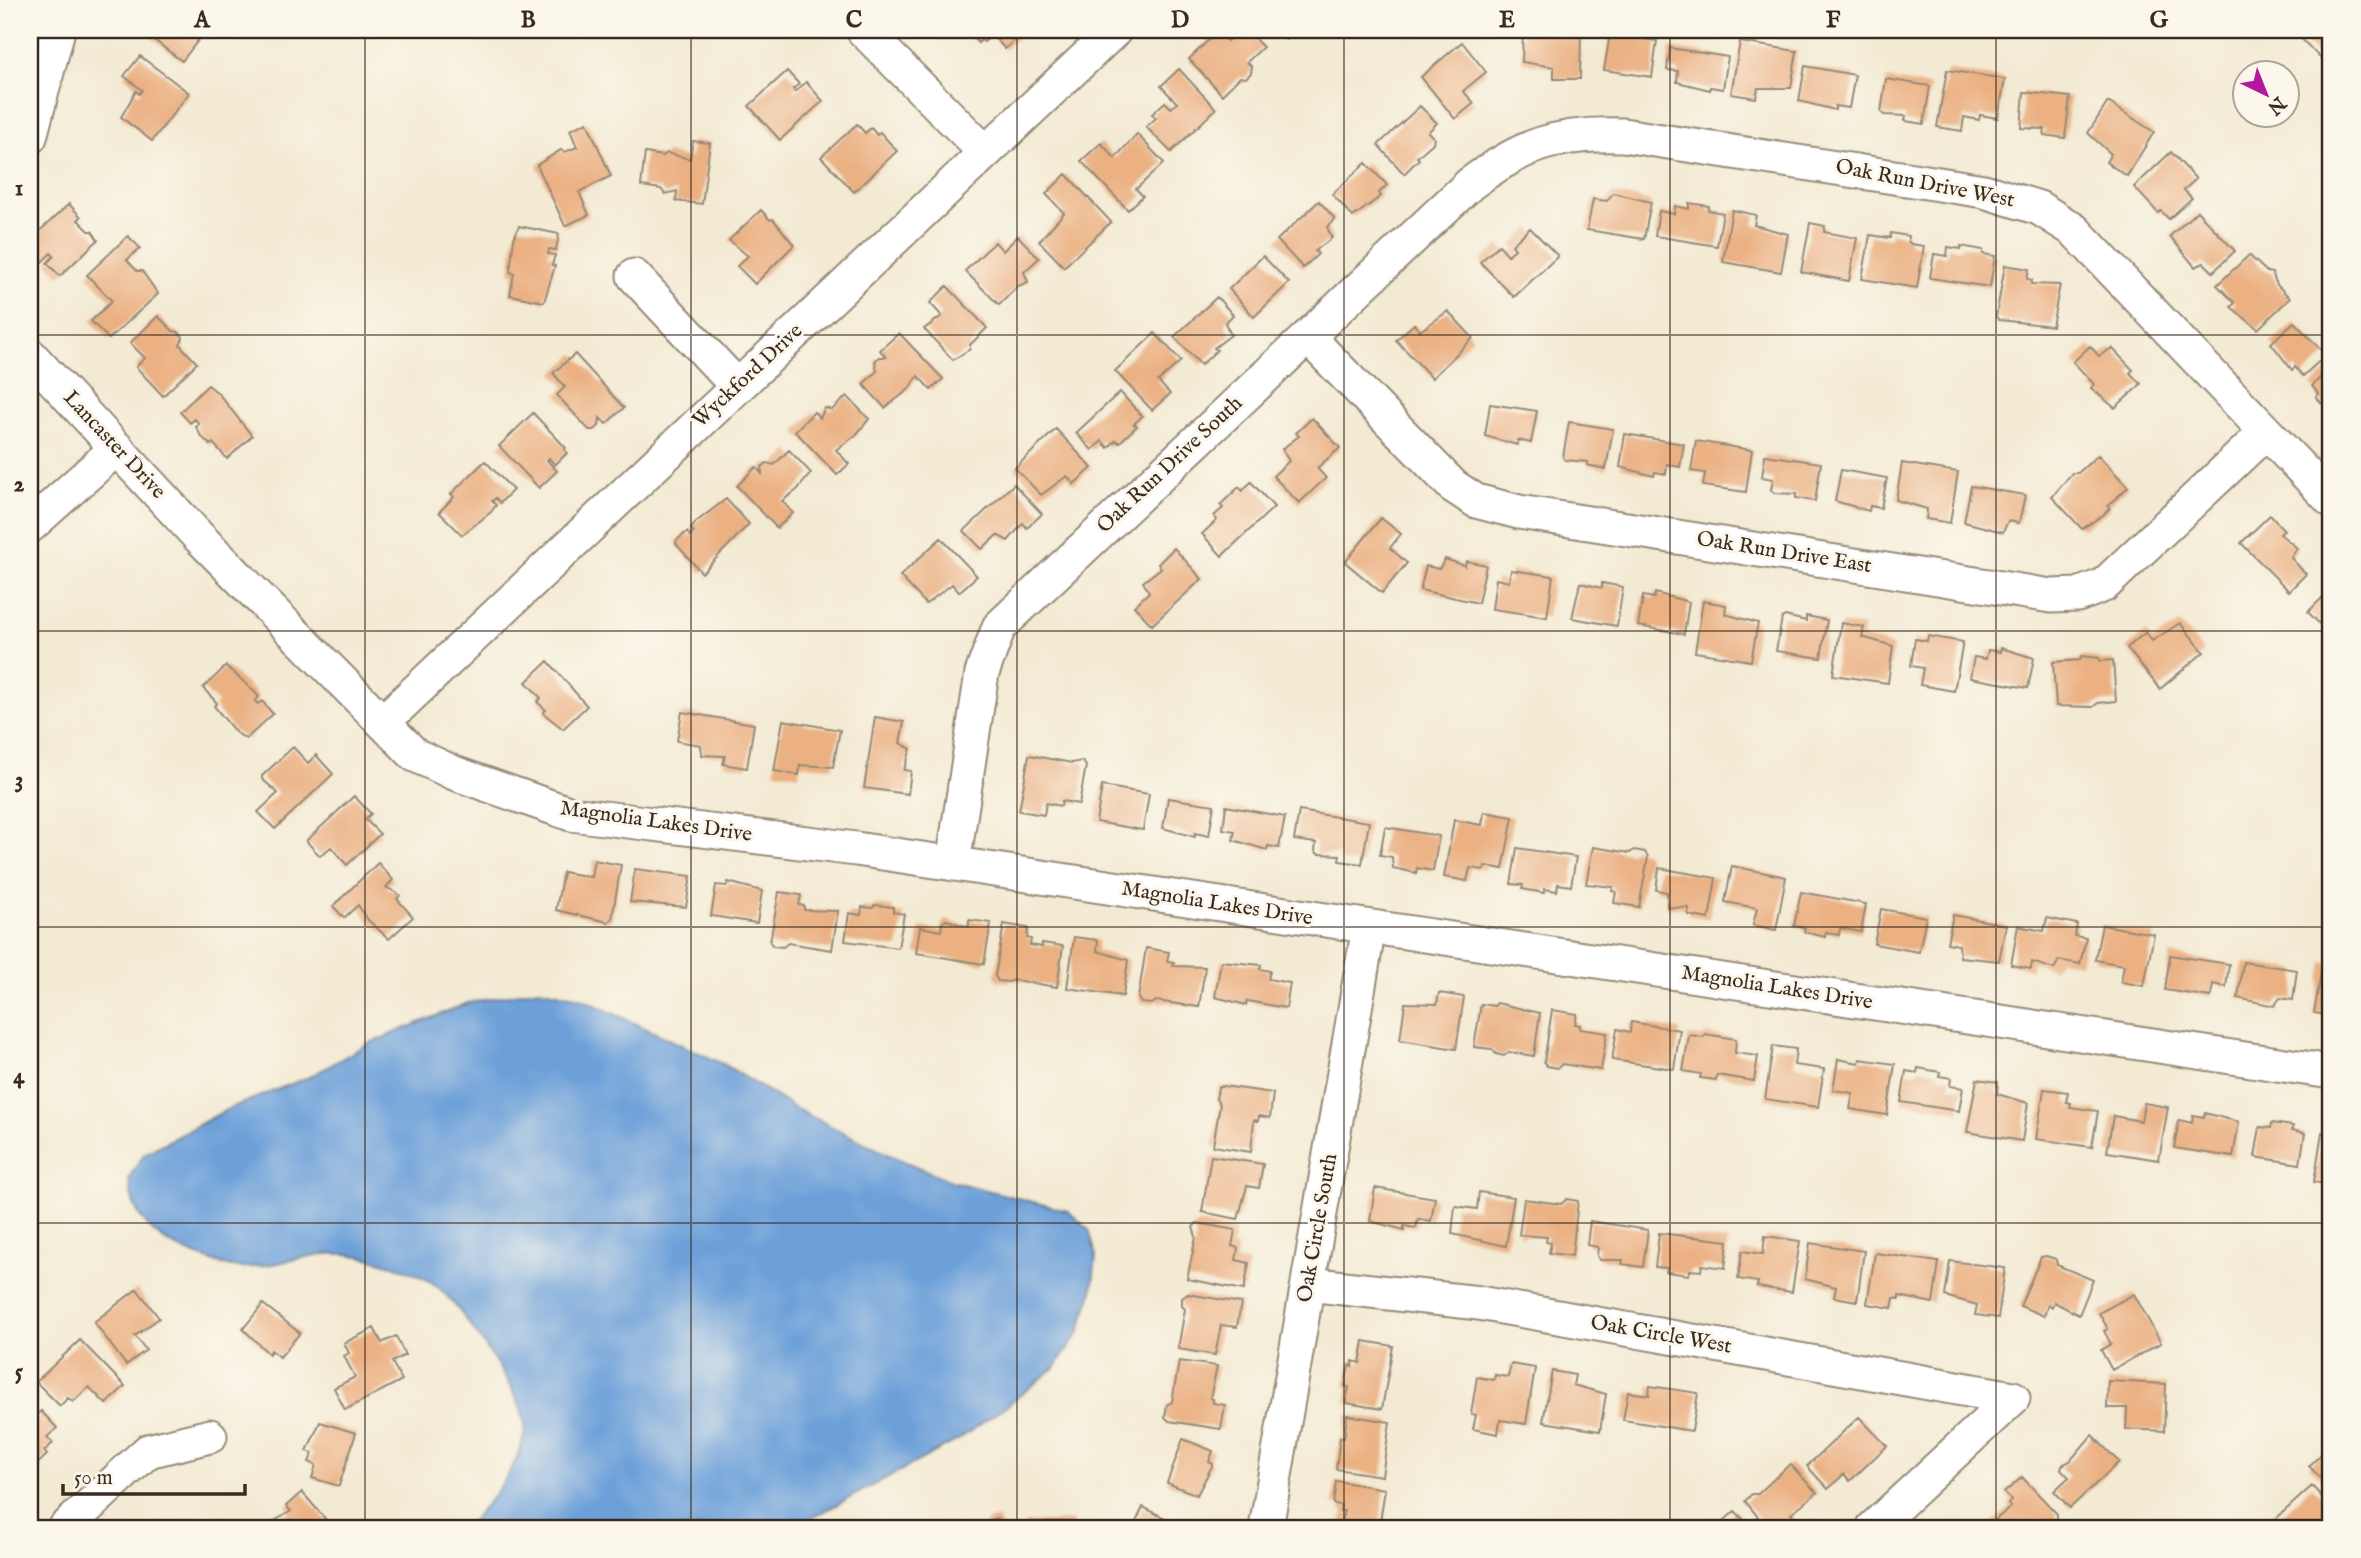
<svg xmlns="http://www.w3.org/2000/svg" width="2361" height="1558" font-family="'IM FELL English',serif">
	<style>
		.water { fill: #6da0d9; stroke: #54657c; stroke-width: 2 }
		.building { fill: #ebb183 }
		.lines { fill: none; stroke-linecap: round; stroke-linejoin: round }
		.minor-casing { stroke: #978a78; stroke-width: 37 }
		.minor { stroke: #fff; stroke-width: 33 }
		.grid { fill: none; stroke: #3b2a1e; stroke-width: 2; stroke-opacity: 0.55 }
		.labels { text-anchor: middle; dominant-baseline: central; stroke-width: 6; stroke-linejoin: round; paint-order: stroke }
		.street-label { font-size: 21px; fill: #3b2a1e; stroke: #fbf7ec }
		.neatline { fill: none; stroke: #3b2a1e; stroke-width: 2.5 }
		.grid-label { font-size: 23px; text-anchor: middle; font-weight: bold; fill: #3b2a1e }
	</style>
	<rect width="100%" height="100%" fill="#fbf7ec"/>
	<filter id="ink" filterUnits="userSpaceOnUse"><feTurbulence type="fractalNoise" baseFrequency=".0143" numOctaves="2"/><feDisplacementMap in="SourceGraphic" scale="14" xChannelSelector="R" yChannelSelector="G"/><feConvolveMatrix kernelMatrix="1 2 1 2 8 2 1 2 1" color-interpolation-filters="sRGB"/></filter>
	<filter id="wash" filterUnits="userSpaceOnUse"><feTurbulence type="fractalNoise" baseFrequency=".00686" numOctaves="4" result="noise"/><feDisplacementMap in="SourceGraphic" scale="28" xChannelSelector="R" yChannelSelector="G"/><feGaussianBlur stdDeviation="1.57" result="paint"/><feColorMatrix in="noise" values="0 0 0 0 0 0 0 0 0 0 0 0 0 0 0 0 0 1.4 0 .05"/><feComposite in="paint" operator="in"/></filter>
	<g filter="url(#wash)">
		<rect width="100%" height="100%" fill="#f3ead3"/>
		<path class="water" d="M539,989L580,998L725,1065L798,1110L887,1154L951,1181L1068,1211L1089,1230L1096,1255L1092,1292L1079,1333L1053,1369L1008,1405L958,1440L793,1528H465C491,1500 519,1470 525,1430C529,1402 460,1306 438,1287C423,1274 379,1260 359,1256C316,1246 274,1271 232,1267C224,1266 215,1262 207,1259C165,1246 131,1225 129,1178L144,1154L230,1108L309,1077L370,1043L468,1003Z"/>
		<g id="blocks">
			<path class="building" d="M156,30H206L182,61L150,37Z
				M965,30H1021L1024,32L1005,49L992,35L984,42L981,40L978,43Z
				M1238,30H1246L1263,47L1247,62L1252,67L1251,73L1246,78L1240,77L1222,95L1189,59L1218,31L1227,41Z
				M1277,30H1297L1286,40Z
				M1523,30H1581L1580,79H1554V67L1522,62Z
				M2293,30H2331V63L2328,66Z
				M1610,34L1657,41L1652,77L1604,70Z
				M1462,42L1486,72L1463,91L1474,103L1455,119L1421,77Z
				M1740,42L1797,51L1791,88H1758L1756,98L1731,94Z
				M1670,48L1728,57L1723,89L1710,87V90L1677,82L1678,71L1667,70Z
				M140,56L189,93L152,141L121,117L136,91L139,94L142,90L124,76Z
				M1805,66L1855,75L1849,108L1835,106V110L1799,101Z
				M1179,69L1216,109L1171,152L1146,127L1156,118L1152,114L1165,102L1171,108L1177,103L1161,86Z
				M1947,70L2005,79L1998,118L1980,115L1979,120L1964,117L1962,131L1937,127Z
				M787,71L799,84L793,89L795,92L806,82L823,101L780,140L749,106Z
				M1886,79L1930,86L1924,124L1905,121L1906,116L1884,115L1881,112Z
				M2024,92L2070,97L2065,138L2044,135L2045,129L2021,128Z
				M2108,102L2154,132L2127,176L2106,162L2111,154L2088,133Z
				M1420,106L1437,123L1428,132L1434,138L1433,143L1417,157L1419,159L1404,174L1378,145Z
				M587,122L611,176L579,192L589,215L565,226L537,165L561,150L565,152L577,147L570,130Z
				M857,124L865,133L871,128L877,135L880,132L897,151L854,192L821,157Z
				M1137,134L1164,163L1136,189L1143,196L1128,210L1081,161L1101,143L1115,158Z
				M693,141L710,143L702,204L676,201L677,191L665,194L661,189L641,186L645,153L663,156L667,153L690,159Z
				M2171,152L2196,179L2184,190L2192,198L2169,219L2161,211L2158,213L2134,187Z
				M1366,163L1387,185L1379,193L1381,196L1353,217L1332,194Z
				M1066,174L1111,222L1064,267L1039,241L1064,213L1046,194Z
				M1613,193L1651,202L1644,239L1587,230L1593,199L1607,201Z
				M1319,201L1335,219L1327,227L1332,238L1315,251L1318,254L1303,268L1277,240Z
				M1689,203L1709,206L1708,210L1723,213L1717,246L1655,236L1659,211L1674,214L1675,206L1689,209Z
				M69,204L81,217L78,220L89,231H92L98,240L60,276L47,263L54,256L51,253L41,263L30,251V240Z
				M761,210L770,220L773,219L794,245L755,284L737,266L748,256L729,240Z
				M1732,210L1756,215L1754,225L1788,234L1781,272L1723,262Z
				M2197,211L2235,251L2213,272L2204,263L2195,267L2170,236Z
				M1810,223L1825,226L1824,232L1857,238L1849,281L1801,272Z
				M519,226L559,234L556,250L549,249L548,254L555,255L552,265L555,266L544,302L510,295L514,273L510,272L514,238Z
				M1530,228L1558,256L1514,297L1480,262L1499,245L1508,255L1515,249L1512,245Z
				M1891,233L1908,236V241L1911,244L1924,246L1917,288L1862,279L1870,235L1890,238Z
				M128,236L140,248L127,260L137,271H142L158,294L109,339L91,321L112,301L87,275Z
				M1018,236L1039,258L1024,272L1028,282L1018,286L999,305L965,271L995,242L1003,251Z
				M1961,246L1983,250V254L1995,256L1990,287L1930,278L1934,254L1947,256L1948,247L1961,249Z
				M2249,255L2267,272L2272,273L2277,285L2290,298L2258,329L2231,307L2235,303L2217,285Z
				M1263,256L1289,283L1254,317L1229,289Z
				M2005,265L2029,269L2027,279L2032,280L2031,284L2060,285L2052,326L1999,320L1996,317Z
				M947,286L987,328L970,345V349L953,360L924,329L942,316L930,303Z
				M1217,297L1233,315L1225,323L1231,335L1214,348L1217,350L1201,365L1174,337Z
				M1448,311L1473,338L1432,378L1396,340L1414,324L1420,331Z
				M158,316L173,331L178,332L183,337L180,345L197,363L163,396L136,367L145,358L130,343Z
				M2294,322L2326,355L2303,376L2295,367L2292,370L2271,343Z
				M899,333L943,379L931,390L918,376L908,390L885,408L863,384L877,371L875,361L879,357H886L880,350Z
				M1155,333L1181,361L1158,381L1170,394L1152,410L1115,371Z
				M2090,346L2099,356L2112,348L2133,370L2130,373L2141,384L2115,408L2091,388L2094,384L2073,362Z
				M575,354L624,408L606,424L600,418L599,426L594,430H589L557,395L565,387L553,373Z
				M2331,367V413L2316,397L2319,394L2312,386Z
				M208,385L218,393L252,436L227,459L213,443L210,445L201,436L196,427L199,424L195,419L190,423L180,412Z
				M1120,392L1142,416L1134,424L1137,426L1119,443L1116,440L1108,448L1102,441L1092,450L1076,433Z
				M847,396L869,419L856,435L836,450L849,464L837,475L795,431L814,412L820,418L825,408L832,410Z
				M1490,404L1537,411L1531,443L1518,440L1517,445L1485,436Z
				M533,413L566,448L564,450L567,453L555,465L549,458L547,460L557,471L539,488L499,446Z
				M1312,418L1340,448L1317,468L1326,478L1299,503L1273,476L1289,461L1282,449L1299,436L1296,433Z
				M1569,422L1613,429L1606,469L1587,465L1588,462L1565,460L1563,457Z
				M1056,429L1092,468L1074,484L1067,476L1041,495L1015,468Z
				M1625,434L1684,444L1680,467L1667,464L1666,474L1655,472L1654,476L1620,467Z
				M1696,441L1752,450L1746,492L1703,486L1705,473L1691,471Z
				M789,450L811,473L797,490L782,501L793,513L777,528L737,486L756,467L762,474V467L767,463L774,465Z
				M1765,455L1821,463L1815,501L1796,498V494L1774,493L1771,490L1773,479L1762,477Z
				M2098,455L2128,487L2108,506L2110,508L2103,515L2082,529L2052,497L2072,473H2078Z
				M485,461L513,490L500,503L496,498L492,501L496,505L491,512L462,535L439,512L454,497L451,494Z
				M1902,463L1958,472L1950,523L1926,519L1927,509L1896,500Z
				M1841,470L1887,478L1881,508L1870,506L1869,511L1835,501Z
				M1251,482L1274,507L1222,556L1202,534L1217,520L1214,516L1223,508L1220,505L1239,487L1242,491Z
				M1014,484L1042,514L1027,528L1023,523L1008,541L997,535L982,549L964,531Z
				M1971,486L2025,495L2019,523L2008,521L2003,532L1964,522Z
				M726,499L749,524L702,573L676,544L677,540L687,532L690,536L694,532L691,529L696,522Z
				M2270,515L2284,530L2280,534L2297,548L2291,558L2306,574L2289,591L2241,543Z
				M1381,518L1401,534L1390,548L1407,563L1382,593L1345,562Z
				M941,538L977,576L959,592L952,584L926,604L900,576Z
				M1174,548L1202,579L1152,625L1134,606L1149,592L1143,582L1161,568L1158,564Z
				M1445,559L1465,566L1466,561L1486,565L1478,603L1420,590L1426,566L1439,569Z
				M1511,570L1553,576L1547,617L1492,609L1496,579L1509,582Z
				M1580,583L1602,588V583L1623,587L1617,626L1572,618Z
				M2331,589V636L2308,612Z
				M1655,593L1689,602L1684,634L1638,626L1643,596L1654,598Z
				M1703,601L1726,605L1725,614L1758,623L1751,661L1695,652Z
				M1785,616L1806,621V616L1827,620L1821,658L1776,651L1782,618Z
				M1841,623L1864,627L1862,637L1893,646L1888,683L1833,675Z
				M2180,623L2204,652L2160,689L2127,648L2146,632L2152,641Z
				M1928,636L1963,642L1954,691L1920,685L1923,668L1911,666L1915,639L1927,641Z
				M2001,648L2034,658L2028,688L1970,678L1974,657L1986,659L1988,650L2000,652Z
				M2081,656L2099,658L2100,661L2113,660L2116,701L2098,703L2093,707L2056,706L2053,662L2080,660Z
				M548,661L587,706L563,729L543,713L546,710L537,702L541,698L526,682Z
				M226,666L254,691L259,697L255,701L258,704L262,701L273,714L246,739L235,732L214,706L217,703L203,688Z
				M682,712L754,724L747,768L723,764L725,756L702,755L701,745L677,741Z
				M875,717L904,722L900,743L911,749L904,770L911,771L908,794L864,788Z
				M783,720L840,730L833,767L800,765L799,775L774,771Z
				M293,747L308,763L316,755L333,774L275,829L258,812L278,793L262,779V776Z
				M1029,755L1072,763L1082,761L1086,766L1079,804L1062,801L1061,806L1046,803L1044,815L1019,811Z
				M1102,786L1149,794L1143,830L1096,822Z
				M354,796L371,814L365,819L380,834L347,865L331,847L320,856L306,841Z
				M1168,798L1214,805L1209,836L1195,833V837L1163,828Z
				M1226,806L1285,817L1279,848L1268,846L1267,850L1233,840L1235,831L1223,829Z
				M1299,811L1369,822L1362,864L1339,861L1340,855L1318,854L1315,851L1316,843L1294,840Z
				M1484,812L1513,817L1503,869L1485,866L1484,870L1470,868L1467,881L1444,877L1454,820L1482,825Z
				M1385,827L1439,836L1433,871L1417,868L1416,873L1393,868L1392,857L1380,855Z
				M1593,847L1630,853L1634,850L1645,852L1648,857L1639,907L1614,903L1616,892L1612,891L1613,887L1586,884Z
				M1517,848L1576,857L1571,886L1558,884L1557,891L1544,889V893L1522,889L1523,885L1511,884Z
				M594,860L621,865L612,919L608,922L556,910L563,872L591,877Z
				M378,863L393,880L386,887L400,895L397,899L413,917L389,939L368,920L358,905L344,918L333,906Z
				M1732,866L1786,877L1776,930L1753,925L1757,908L1725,902Z
				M1659,868L1716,878L1709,919L1688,915L1689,908L1667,907V892L1656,890Z
				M635,869L691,876L686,907L630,902Z
				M728,882L762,891L757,923L711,916L716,885L727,886Z
				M779,892L801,895L799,905L804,906V910L838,911L832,950L788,943L783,947L773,946L770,942Z
				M1801,892L1866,904L1861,932L1840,928L1839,935L1826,932L1825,937L1804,932L1805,928L1794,926Z
				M874,905L893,907V912L904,914L898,948L845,941L849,913L861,915L862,907L873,908Z
				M1881,909L1926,917L1919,952L1874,944Z
				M1953,915L2006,925L1999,961L1960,957L1959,945L1947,943Z
				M2047,918L2077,924L2075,936L2086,938L2080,964L2059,960L2054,969L2032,962L2031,969L2011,965L2018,926L2044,931Z
				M946,920L969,927V920L991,923L984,964L916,953L920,927L941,931L942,923Z
				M1004,924L1028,928L1027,938L1031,939L1030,945L1042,947V943L1063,946L1057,987L1014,980L1009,982L998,981L995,976Z
				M2102,925L2154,934L2144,986L2121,982L2124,965L2095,960Z
				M1074,937L1098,940L1097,951L1128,960L1123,996L1067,988Z
				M1146,948L1169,952L1167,961L1174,962L1173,966L1205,967L1199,1007L1156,1001L1152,1004L1141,1003L1138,998Z
				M2170,955L2229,964L2226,987L2213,984L2211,997L2165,990Z
				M1221,961L1261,965L1260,969L1270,971L1268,979L1290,983L1286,1008L1247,1001L1246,1005L1215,997Z
				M2243,962L2297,970L2293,1000L2280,998L2274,1006L2238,998Z
				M2323,962L2331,964V1016L2314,1013Z
				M1439,993L1464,997L1456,1049L1400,1040L1405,1003L1437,1004Z
				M1497,1003L1540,1013L1534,1056L1509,1052L1504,1056L1496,1054L1492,1049L1474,1047L1481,1004L1494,1006Z
				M1552,1010L1577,1014L1575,1024L1580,1025V1029L1607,1033L1601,1070L1562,1064L1558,1068L1547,1066L1544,1062Z
				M1631,1022L1680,1030L1674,1069L1612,1060L1617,1029L1630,1032Z
				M1705,1034L1736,1039L1735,1053L1758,1056L1754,1081L1717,1075L1716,1080L1700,1078L1701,1074L1683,1071L1689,1035L1704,1037Z
				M1773,1046L1796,1049L1794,1065L1824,1069L1818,1107L1765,1099Z
				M1838,1059L1859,1063L1860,1059L1895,1064L1887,1115L1850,1109L1853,1093L1833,1090Z
				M1918,1068L1940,1072L1939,1076L1951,1078L1950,1086L1963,1088L1959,1111L1901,1102L1906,1071L1917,1073Z
				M1977,1079L1998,1082L1997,1094L2028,1103L2022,1141L1967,1132Z
				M1223,1086L1273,1093L1270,1118L1259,1116L1258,1121L1254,1120L1251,1152L1213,1146L1220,1104L1216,1099L1218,1088Z
				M2044,1089L2068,1092L2066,1102L2071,1103L2070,1107L2098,1111L2092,1147L2036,1139Z
				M2144,1103L2168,1107L2159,1160L2107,1152L2113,1116L2141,1121Z
				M2205,1113L2239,1122L2233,1157L2174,1148L2179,1120L2192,1123L2193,1115L2204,1117Z
				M2272,1123L2293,1126L2292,1130L2305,1133L2300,1164L2255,1157L2260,1127L2271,1128Z
				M2322,1132L2331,1133V1185L2314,1182Z
				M1211,1156L1263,1164L1259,1188L1247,1186L1238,1219L1202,1212Z
				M1375,1188L1435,1198L1431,1221L1418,1219L1416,1228L1404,1226V1230L1370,1221Z
				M1479,1192L1514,1197L1506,1246L1452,1234L1455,1206L1477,1209Z
				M1524,1199L1561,1204L1567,1199L1578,1201L1572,1256L1549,1253L1551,1243L1546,1242L1547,1237L1519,1235Z
				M1590,1221L1648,1230L1643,1267L1622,1264L1623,1260H1600L1597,1256L1598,1247L1587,1245Z
				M1197,1223L1235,1230L1232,1246L1238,1248L1236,1260L1249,1263L1244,1290L1187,1279L1196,1237L1193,1227Z
				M1659,1233L1728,1241L1725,1268L1702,1265L1701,1271L1690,1270L1689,1275L1666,1272L1667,1268L1655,1267Z
				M1765,1236L1800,1241L1792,1292L1757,1287L1758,1282L1738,1279L1742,1251L1763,1254Z
				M1810,1243L1864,1251L1857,1301L1834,1297L1836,1287L1805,1279Z
				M1875,1253L1939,1262L1933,1303L1899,1296V1299L1894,1298L1892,1308L1867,1304Z
				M2046,1256L2056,1259L2057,1265L2093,1280L2079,1315L2054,1302L2052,1307L2048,1305L2044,1316L2020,1306L2041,1257Z
				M1950,1261L2005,1268L1998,1318L1975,1315L1977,1305L1945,1296Z
				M137,1289L159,1318L135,1336L146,1350L126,1365L94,1322Z
				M1188,1294L1241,1303L1237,1327L1221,1325L1215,1355L1178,1349L1185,1309L1182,1306V1298Z
				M2134,1294L2161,1343L2112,1370L2101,1350L2111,1344L2104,1331L2108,1329L2099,1313Z
				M263,1304L300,1333L280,1357L271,1350L269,1354L243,1329Z
				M374,1328L382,1343L396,1336L405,1355L392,1362L402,1380L345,1410L334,1388L355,1377L344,1356L349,1353L344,1343Z
				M80,1340L125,1386L106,1404L89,1387L73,1402L68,1398L60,1406L36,1382Z
				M1364,1341L1393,1346L1382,1409L1346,1403L1349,1387L1345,1386L1349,1365L1352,1366L1353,1361L1360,1363Z
				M1179,1361L1217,1366L1210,1398L1213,1399V1403L1225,1405L1221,1429L1169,1421L1165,1417L1167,1405L1172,1402Z
				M1511,1364L1535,1368L1526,1424L1500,1420L1498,1434L1473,1429L1476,1415L1471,1414L1477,1377L1494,1380L1495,1375L1508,1377Z
				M1552,1371L1575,1375L1573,1385L1606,1394L1600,1431L1543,1422Z
				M2108,1381L2166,1384L2164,1431L2126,1429L2127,1408H2107Z
				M1650,1386L1698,1393L1692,1431L1623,1420L1628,1392L1649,1395Z
				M41,1411L57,1428L47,1437L53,1443L44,1451L47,1455L30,1471V1421Z
				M1347,1415L1390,1422L1382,1476L1336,1469L1340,1437L1344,1438Z
				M1859,1417L1887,1446L1850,1481L1844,1474L1828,1489L1807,1466Z
				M320,1422L356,1433L339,1486L312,1478L316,1465L309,1462L313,1453L307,1451Z
				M2092,1435L2119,1462L2070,1508L2054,1491L2069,1477L2061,1469L2062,1465L2070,1461Z
				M1183,1439L1213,1451L1209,1462L1213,1464L1197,1495L1167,1483Z
				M2331,1445V1489L2309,1466Z
				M1790,1464L1817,1493L1791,1513L1794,1516L1790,1519L1799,1528H1767L1745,1501L1752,1494H1758Z
				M2022,1477L2057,1514V1520L2042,1528H1985L2011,1507L2008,1504L2012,1501L2004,1493Z
				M1336,1481L1385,1489L1379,1528H1339L1344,1511H1340L1341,1505L1333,1504Z
				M2312,1486L2331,1507V1511L2324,1519L2327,1522L2320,1528H2271L2268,1526Z
				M302,1492L328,1522L321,1528H271V1523L291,1511L286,1506Z
				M1143,1507L1184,1528H1133Z
				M1735,1511L1752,1528H1716Z
				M997,1518L1003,1528H984L988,1521Z
				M220,1521L226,1528H211Z
				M1073,1521V1528H1025V1523Z"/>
		</g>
	</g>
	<g filter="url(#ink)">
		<use href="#blocks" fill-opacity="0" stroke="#978a78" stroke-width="2"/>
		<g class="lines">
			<defs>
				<path id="minor" d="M863,30L985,152
					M30,137L58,30
					M634,276L737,386
					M1308,337L1453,486L1476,501L1519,512L2051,596L2078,595L2104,585L2266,432
					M30,355L198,536L415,755L454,773L571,814L856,849L2331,1072
					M30,526L117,448
					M383,722L1115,30
					M953,864L982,673L999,627L1470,184C1522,145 1558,132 1623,135L1984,191L2039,208L2074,230L2331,500
					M1308,1284L1479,1303L2013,1398
					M65,1528L148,1451L210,1436
					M1266,1528L1369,927
					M1873,1528L2013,1398"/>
			</defs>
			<use href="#minor" class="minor-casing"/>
			<use href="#minor" class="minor"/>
		</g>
	</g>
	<path class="grid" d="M365,30V1528M691,30V1528M1017,30V1528M1344,30V1528M1670,30V1528M1996,30V1528M30,335H2331M30,631H2331M30,927H2331M30,1223H2331"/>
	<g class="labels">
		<g class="street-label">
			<text transform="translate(1925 184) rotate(11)">Oak Run Drive West</text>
			<text transform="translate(748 376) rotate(-43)">Wyckford Drive</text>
			<text transform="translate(114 445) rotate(47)">Lancaster Drive</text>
			<text transform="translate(1170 465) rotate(-43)">Oak Run Drive South</text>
			<text transform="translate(1784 553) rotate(9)">Oak Run Drive East</text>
			<text transform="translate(656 822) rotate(8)">Magnolia Lakes Drive</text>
			<text transform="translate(1217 904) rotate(9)">Magnolia Lakes Drive</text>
			<text transform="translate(1777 988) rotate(9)">Magnolia Lakes Drive</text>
			<text transform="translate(1318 1228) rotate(-80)">Oak Circle South</text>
			<text transform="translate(1661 1335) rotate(10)">Oak Circle West</text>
		</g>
	</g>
	<rect width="2361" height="1558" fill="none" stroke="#fbf7ec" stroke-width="77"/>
	<g transform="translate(2266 94) rotate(137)"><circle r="33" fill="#fbf7ec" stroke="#aea59a" stroke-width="2"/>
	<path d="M0-5L12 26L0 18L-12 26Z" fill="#b5179e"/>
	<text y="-10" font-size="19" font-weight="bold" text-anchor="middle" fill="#3b2a1e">N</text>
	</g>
	<path d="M63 1484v10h182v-10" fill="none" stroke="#3b2a1e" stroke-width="3.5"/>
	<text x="74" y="1484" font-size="21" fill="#3b2a1e" stroke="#fbf7ec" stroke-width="5" paint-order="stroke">50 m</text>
	<rect x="38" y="38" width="2284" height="1482" class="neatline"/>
	<g class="grid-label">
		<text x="202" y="27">A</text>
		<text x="528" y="27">B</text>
		<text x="854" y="27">C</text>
		<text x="1180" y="27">D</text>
		<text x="1507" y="27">E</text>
		<text x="1833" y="27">F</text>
		<text x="2159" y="27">G</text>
		<text x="19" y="195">1</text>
		<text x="19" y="491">2</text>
		<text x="19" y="787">3</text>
		<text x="19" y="1083">4</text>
		<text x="19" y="1379">5</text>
	</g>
</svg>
